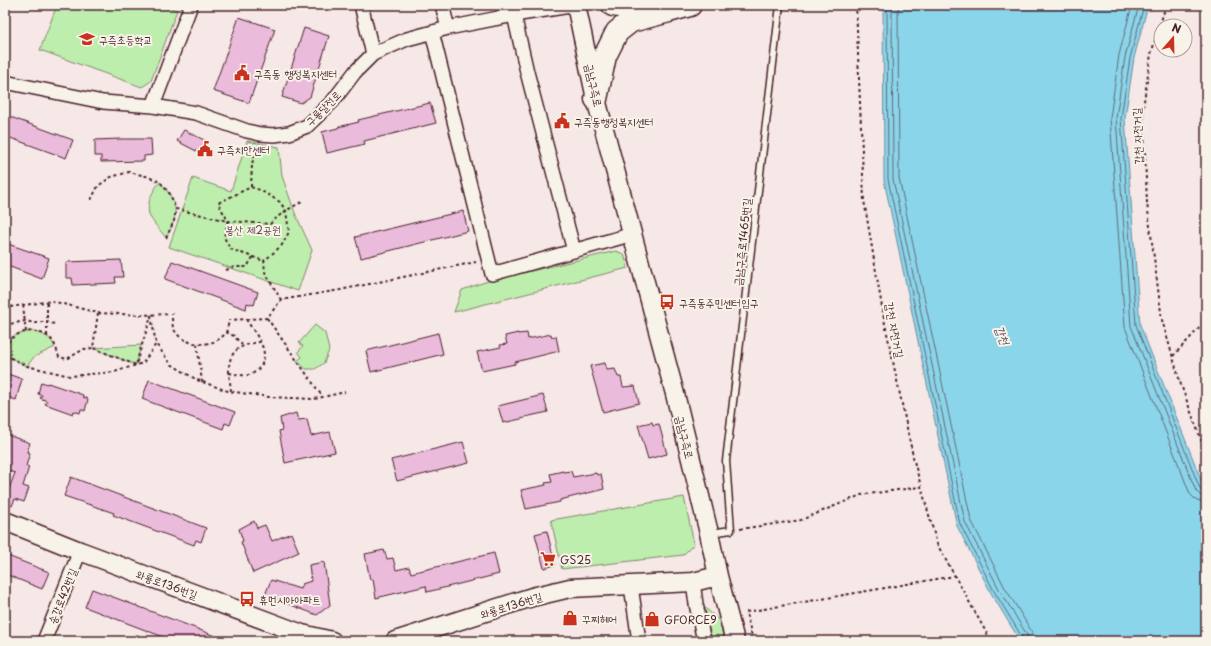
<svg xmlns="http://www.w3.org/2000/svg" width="1211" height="646" font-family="'Playpen Sans','Poor Story',sans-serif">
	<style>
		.green { fill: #bdeead; stroke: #84866c }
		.water { fill: #8ad5ea; stroke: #708c9e }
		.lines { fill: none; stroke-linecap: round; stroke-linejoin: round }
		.shore { stroke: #646877; stroke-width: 1 }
		.building { fill: #ebbbdc; stroke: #4a1f2b }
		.service-casing { stroke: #4a1f2b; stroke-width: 9 }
		.minor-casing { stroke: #4a1f2b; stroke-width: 16 }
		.secondary-casing { stroke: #4a1f2b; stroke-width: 21 }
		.trunk-casing { stroke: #4a1f2b; stroke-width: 25 }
		.path { stroke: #4a1f2b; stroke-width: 2; stroke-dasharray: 3 3; stroke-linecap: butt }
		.service { stroke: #f7f3e8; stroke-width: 6 }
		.minor { stroke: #f7f3e8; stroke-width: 13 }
		.secondary { stroke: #f7f3e8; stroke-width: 18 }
		.trunk { stroke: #f7f3e8; stroke-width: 22 }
		.labels { text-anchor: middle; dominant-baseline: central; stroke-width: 4; stroke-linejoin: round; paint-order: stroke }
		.poi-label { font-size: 11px; fill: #4a1f2b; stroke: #f7f3e8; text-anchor: start }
		.street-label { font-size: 11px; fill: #4a1f2b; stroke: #f7f3e8 }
		.park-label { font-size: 11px; fill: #614845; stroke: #f7f3e8 }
		.water-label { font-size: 12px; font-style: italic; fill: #5a4c5b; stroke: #f7f3e8 }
	</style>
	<rect width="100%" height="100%" fill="#f5e8e6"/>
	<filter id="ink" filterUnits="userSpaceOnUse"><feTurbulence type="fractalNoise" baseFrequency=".025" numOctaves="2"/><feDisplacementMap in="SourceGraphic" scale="8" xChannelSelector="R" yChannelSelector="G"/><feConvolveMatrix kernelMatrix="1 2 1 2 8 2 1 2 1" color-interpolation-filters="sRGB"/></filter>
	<g filter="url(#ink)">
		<path class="green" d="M57,5H162L177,10L151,81L142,87L40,50Z
			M247,141L279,147L282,176L295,213L312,250L298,291L169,247L193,178L231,191Z
			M160,182C178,203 180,213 166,238C162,232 151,221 149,214C146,203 153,190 160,182Z
			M616,251L624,254L628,268L454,312L462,290L485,282Z
			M315,325L325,333L329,350L324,363L315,369H306L297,361L302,357L298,352L303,346L299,343Z
			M31,331C43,334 50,336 55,347L34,357L27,366L5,355C5,336 16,335 31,331Z
			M141,345L136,365L93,348Z
			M684,497L694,544L683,555L562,569L551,520Z
			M703,606L720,621L724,641H710Z"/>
		<path class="water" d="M883,5H1148L1134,58L1125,118L1140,325L1206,492V641H1020L991,593L957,526L884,180Z"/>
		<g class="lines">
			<path class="shore" d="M887,5L888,179L960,524L994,591L1022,637L1023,641
				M892,5L893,179L965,522L999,589L1027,635L1028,641
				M898,5L899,178L971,520L1004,586L1032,632L1034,641
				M1132,5L1119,55L1110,118L1125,327L1190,494L1197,501L1206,503
				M1139,5L1125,57L1116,118L1131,326L1196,491L1200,495L1206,497
				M1144,5L1130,58L1121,118L1136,325L1200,489L1203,491L1206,492"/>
		</g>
		<path class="building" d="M239,17L275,29L249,103L213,91Z
			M304,28L329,36L310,97L301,103L282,97Z
			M430,103L436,123L364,141L365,144L327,153L322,132L338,128V127L359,122L358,120Z
			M5,115L73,140L66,158L5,136Z
			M184,130L206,141L200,153L177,141Z
			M120,139H151L152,155L144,156V161L101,162V156H95V140Z
			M463,211L468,231L361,258L355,237Z
			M5,243L49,258L42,279L5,265Z
			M121,260L123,277H115L116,283L73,285L72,278H66V262Z
			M172,261L258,292L254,305L247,303L246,309L165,279Z
			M438,333L443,354L371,372L366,351Z
			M518,333V334L527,333L528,339L551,334L552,337L556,336L559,351L515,362V364L482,371L477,352L501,347L500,345L507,344L505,336Z
			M605,363L607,370L615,369L618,377H621L623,387L635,386L639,403L603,412L590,366Z
			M5,373L22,379L16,400L5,396Z
			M149,380L235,412L230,425L225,423L223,429L142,399Z
			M41,382L48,384V383L83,395V397L88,399L85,411L81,409L80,413L74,411L73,414L45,404L47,401L40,398L42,395L38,394Z
			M543,395L548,412L525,417V418L503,423L498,406Z
			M296,413L298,420L307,419L311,436L330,432L335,452L285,463L279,431L282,430L280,418Z
			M652,422L653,425L659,424L667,454L648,459L638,425Z
			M5,434L30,443L27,452L30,453L26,466L29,467L23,486L29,488L24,502L15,499L12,506L5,504V499L15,473L5,470Z
			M463,442L469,463L397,481L391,460Z
			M563,471V472L571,471L573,477L596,473L597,475L601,474L604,489L560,500V502L526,509L521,490L546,485L545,483L552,482L550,474Z
			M71,477L206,528L201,542L196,540L194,545L113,515L114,513L64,496Z
			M254,521L257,528L265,525L272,541L291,533L299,552L253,573L241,542L243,541L239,529Z
			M547,531L555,565L544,568L535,534Z
			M384,550L387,559L393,558L396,570L409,567L411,573L494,553L499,574L427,592L426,586L376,598L373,579L370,580L365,554Z
			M5,555L49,572L42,589L5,574Z
			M324,562L330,605L317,615L265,595L271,580L300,589L302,584L311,581L309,565Z
			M92,589L195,628L227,641H174L85,607Z"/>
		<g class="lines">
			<defs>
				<path id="service" d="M711,533L731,530L726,461L780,5"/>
				<path id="minor" d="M361,5L373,54
					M442,5L448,28
					M514,15L527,72L574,251
					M432,32L492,274L633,234
					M5,82L103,102L153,106L196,113L247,131L260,134L274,135L289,133L307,126L333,101L355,72L373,54L407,39L448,28L514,15L576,5
					M153,106L191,5
					M693,582L696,604L704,641
					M631,586L639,641
					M44,641L80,551"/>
				<path id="secondary" d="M576,5L596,99L675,394L709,533L718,576L735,641
					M5,521L80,551L302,634L332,641
					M395,641L532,597L570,588L693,582L718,576"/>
				<path id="trunk" d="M613,5L654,11H669L690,5
					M596,99L605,56L617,32L631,21L669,11"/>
			</defs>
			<use href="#service" class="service-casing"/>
			<use href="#minor" class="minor-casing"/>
			<use href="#secondary" class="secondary-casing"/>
			<use href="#trunk" class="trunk-casing"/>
			<path class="path" d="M856,5L864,200L884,319L914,461L937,544L991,641
				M1166,5L1151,54L1143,108L1147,203L1162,320L1181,385L1206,453
				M251,187L252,164L257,145
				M91,200L98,186L111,177L129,172L146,176L160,182L170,194L176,209L228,221L224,237L230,249L264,261
				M166,238L174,221L176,209
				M226,270L234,267H247L253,257
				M281,300L265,272L264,261L282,245L289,232L286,211L280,202L260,190L251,187L218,203L228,221L270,224C282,212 290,208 304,201
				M5,304L10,307L52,301L98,313L142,315L172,314C172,318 172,323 173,327C180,347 215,350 226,332C228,329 228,323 229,320L267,318L281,300L340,290L476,262
				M23,305L26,332
				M98,313L93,348L136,365C140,348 147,332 151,315
				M151,316L156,344
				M267,318L322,396
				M5,325L25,321L36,323L47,321L54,324
				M226,332L234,336L243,346
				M47,336V302
				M197,344L202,382
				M5,348C11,330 38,326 51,339C55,343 57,351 59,357L67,359L84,349L93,348
				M5,355L27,366L70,376L114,372L143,363L156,344L171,364L197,380L228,391L269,397L314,399L345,392
				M1173,356L1206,321
				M229,373C228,351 239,345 260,342
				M231,391L229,373C243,375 250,379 260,367C272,351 254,333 246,319
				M740,529L801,520L861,495L920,487
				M753,641L746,612L954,576"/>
			<use href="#service" class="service"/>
			<use href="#minor" class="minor"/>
			<use href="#secondary" class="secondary"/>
			<use href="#trunk" class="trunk"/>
		</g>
	</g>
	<defs>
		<symbol id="school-bare" viewBox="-9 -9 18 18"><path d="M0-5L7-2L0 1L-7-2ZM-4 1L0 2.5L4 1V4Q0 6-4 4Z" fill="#c8321e" stroke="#f7f3e8" stroke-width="2.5" paint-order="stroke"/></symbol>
		<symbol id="civic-bare" viewBox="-9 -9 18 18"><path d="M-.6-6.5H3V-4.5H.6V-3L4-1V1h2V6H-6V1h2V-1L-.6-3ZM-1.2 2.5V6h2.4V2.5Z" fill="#c8321e" stroke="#f7f3e8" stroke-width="2.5" paint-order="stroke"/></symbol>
		<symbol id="bus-bare" viewBox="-9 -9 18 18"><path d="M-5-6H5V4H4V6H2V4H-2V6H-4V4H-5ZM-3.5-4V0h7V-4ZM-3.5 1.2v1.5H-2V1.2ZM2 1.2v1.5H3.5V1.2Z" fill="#c8321e" stroke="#f7f3e8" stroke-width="2.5" paint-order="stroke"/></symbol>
		<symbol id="supermarket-bare" viewBox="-9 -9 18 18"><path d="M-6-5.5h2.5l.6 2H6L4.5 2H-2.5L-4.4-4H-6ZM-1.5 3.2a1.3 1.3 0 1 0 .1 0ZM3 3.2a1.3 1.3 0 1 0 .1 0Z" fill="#c8321e" stroke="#f7f3e8" stroke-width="2.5" paint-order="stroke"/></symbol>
		<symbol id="shop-bare" viewBox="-9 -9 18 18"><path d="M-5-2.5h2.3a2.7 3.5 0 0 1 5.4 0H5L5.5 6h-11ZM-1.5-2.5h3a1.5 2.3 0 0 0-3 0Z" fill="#c8321e" stroke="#f7f3e8" stroke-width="2.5" paint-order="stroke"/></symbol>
	</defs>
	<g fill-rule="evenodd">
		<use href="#school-bare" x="76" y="28" width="22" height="22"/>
		<use href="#civic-bare" x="231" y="62" width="22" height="22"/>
		<use href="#civic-bare" x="551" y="110" width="22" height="22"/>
		<use href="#civic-bare" x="194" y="138" width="22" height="22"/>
		<use href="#bus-bare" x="656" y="291" width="22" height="22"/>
		<use href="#supermarket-bare" x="537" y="548" width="22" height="22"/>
		<use href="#bus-bare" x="236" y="588" width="22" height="22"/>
		<use href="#shop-bare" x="559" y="607" width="22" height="22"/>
		<use href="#shop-bare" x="641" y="608" width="22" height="22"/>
	</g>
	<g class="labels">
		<g class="poi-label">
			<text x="99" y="39">구즉초등학교</text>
			<text x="254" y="73">구즉동 행정복지센터</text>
			<text x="574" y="121">구즉동행정복지센터</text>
			<text x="217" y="149">구즉치안센터</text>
			<text x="679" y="302">구즉동주민센터입구</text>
			<text x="560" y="559">GS25</text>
			<text x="259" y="599">휴먼시아아파트</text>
			<text x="582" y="618">꾸찌헤어</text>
			<text x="664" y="619">GFORCE9</text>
		</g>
		<g class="street-label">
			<text transform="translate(594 85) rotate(77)">금남구즉로</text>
			<text transform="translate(323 108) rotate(-45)">구룡달전로</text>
			<text transform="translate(1137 136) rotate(-92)">갑천 자전거길</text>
			<text transform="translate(742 242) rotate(-84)">금남구즉로1465번길</text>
			<text transform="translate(895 330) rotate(79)">갑천 자전거길</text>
			<text transform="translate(685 437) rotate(76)">금남구즉로</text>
			<text transform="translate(167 584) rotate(20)">와룡로136번길</text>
			<text transform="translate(62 596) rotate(-68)">송강로42번길</text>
			<text transform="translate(511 605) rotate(-17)">와룡로136번길</text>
		</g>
		<g class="park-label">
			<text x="253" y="229">봉산 제2공원</text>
		</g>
		<g class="water-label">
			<text transform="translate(1003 335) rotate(68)">갑천</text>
		</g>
	</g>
	<rect width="1211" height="646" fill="none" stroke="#f7f3e8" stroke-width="20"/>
	<rect x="10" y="10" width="1191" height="626" fill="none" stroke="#4a1f2b" stroke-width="1.5" filter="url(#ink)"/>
	<g transform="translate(1173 38) rotate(20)"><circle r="19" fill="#f7f3e8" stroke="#b29e9c"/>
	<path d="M0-3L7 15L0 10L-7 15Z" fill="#c8321e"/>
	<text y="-6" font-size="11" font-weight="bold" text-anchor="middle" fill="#4a1f2b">N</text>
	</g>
</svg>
